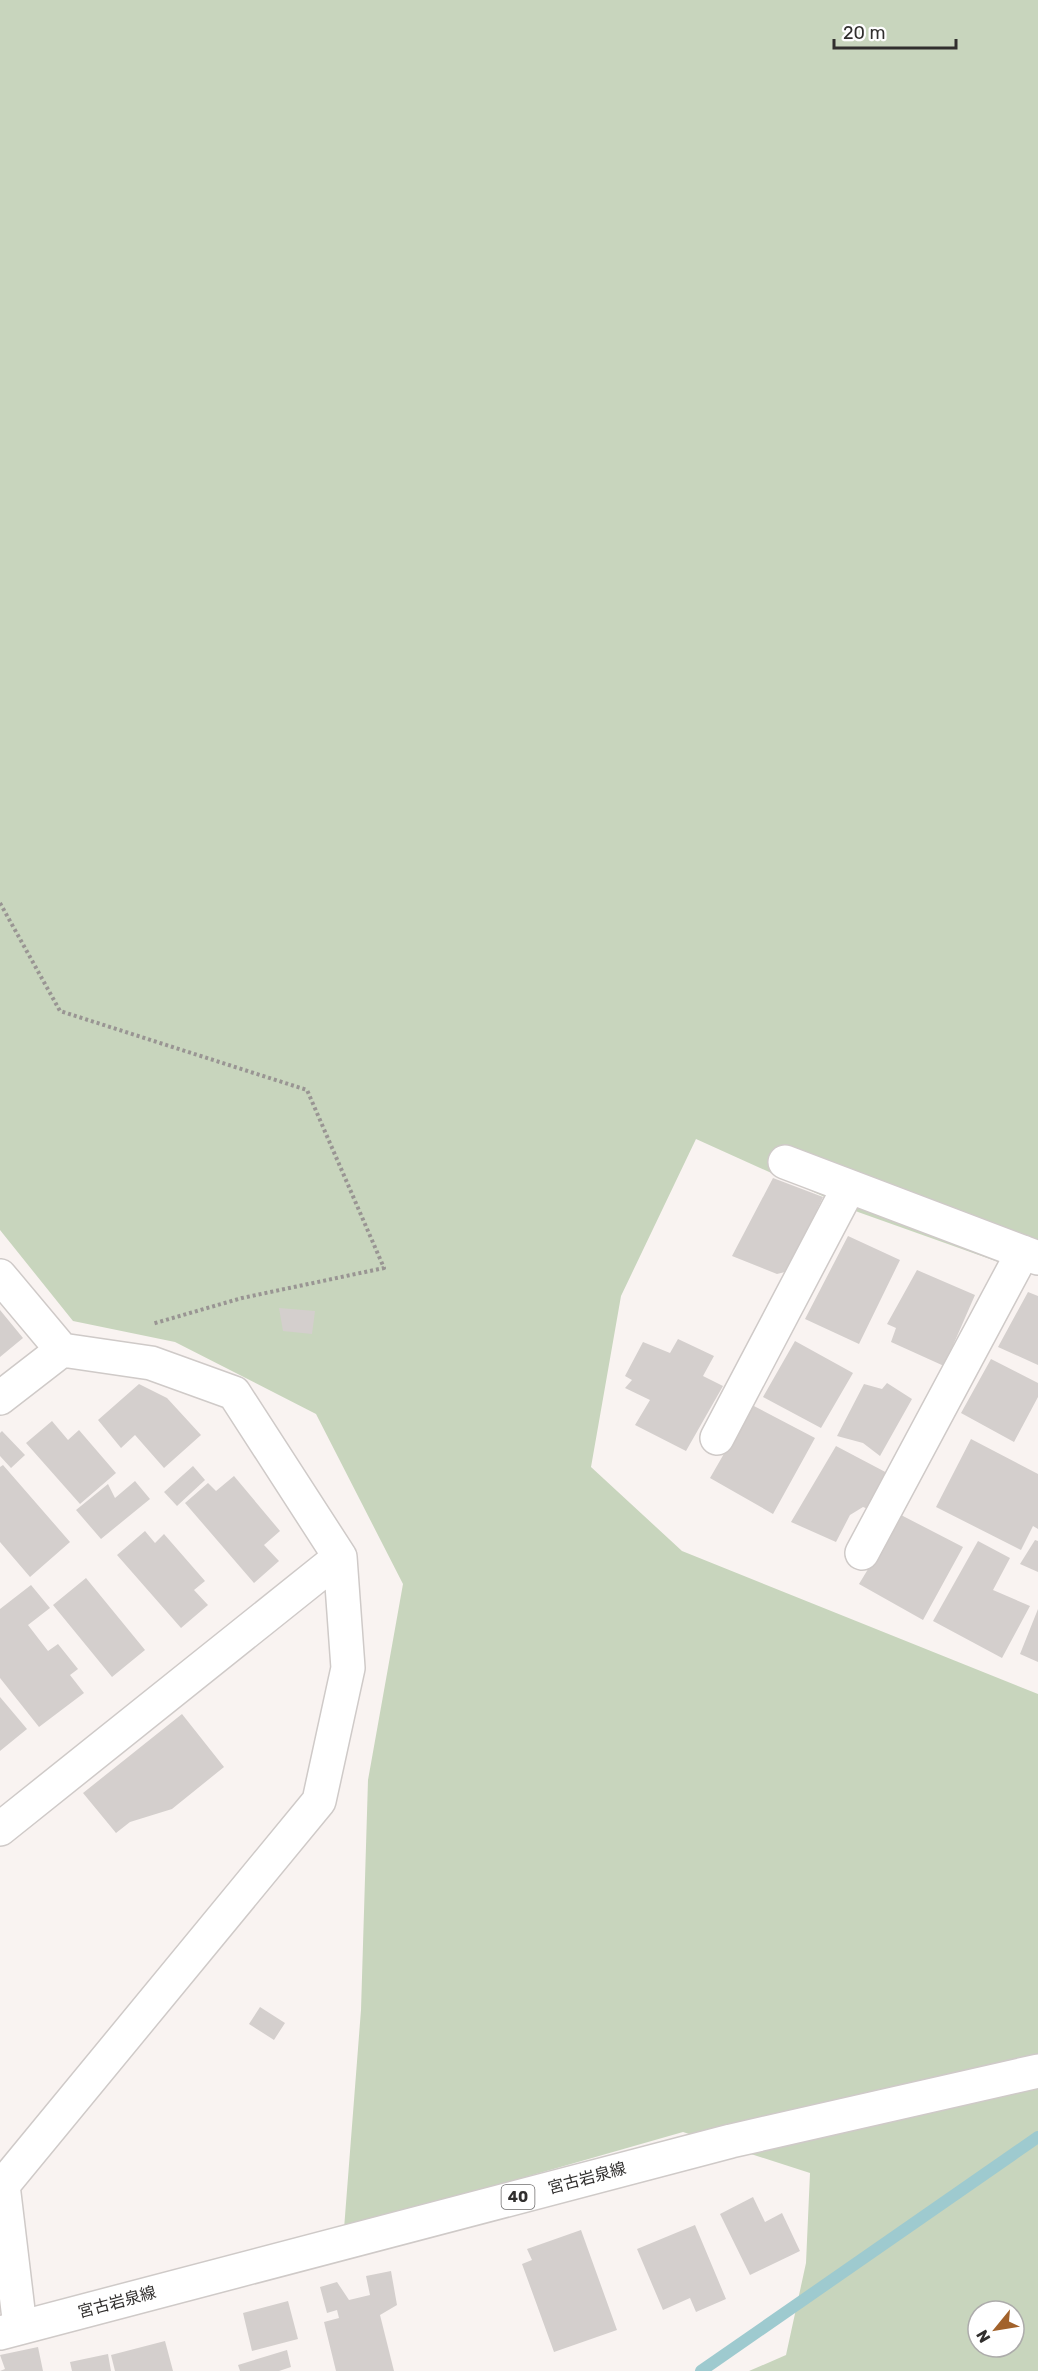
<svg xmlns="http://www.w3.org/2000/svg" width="1038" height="2371" font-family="Rubik,'Noto Sans JP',sans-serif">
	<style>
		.green { fill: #c8d5bd; fill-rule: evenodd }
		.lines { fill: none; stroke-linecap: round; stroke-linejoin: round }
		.stream { stroke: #9ecacf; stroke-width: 12 }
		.building { fill: #d4cfcd }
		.street-casing { stroke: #cfcac8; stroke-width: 36 }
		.primary-casing { stroke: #cfcac8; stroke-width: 36 }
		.path { stroke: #999593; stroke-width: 4; stroke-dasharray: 3 3; stroke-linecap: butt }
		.street { stroke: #fff; stroke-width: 33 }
		.primary { stroke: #fff; stroke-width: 33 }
		.labels { text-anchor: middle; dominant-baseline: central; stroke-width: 5; stroke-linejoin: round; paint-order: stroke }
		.shield { fill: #fff; stroke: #6f6d6d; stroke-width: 1.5 }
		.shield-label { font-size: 15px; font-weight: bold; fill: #312f2e }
		.street-label { font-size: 16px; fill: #312f2e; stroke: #fff }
	</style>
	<rect width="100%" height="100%" fill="#f9f3f1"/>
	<path class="green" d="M0,0H1038V1276L858,1212L696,1139L621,1296L591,1467L682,1551L1038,1694V2371H749L786,2355L806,2263L810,2173L683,2132L344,2229L361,2010L368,1780L403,1584L316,1414L175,1342L73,1321L0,1230ZM978,2311H1014V2347H978Z"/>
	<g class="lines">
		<path class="stream" d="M701,2371L1038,2137"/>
	</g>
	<path class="building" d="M773,1178L823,1197L789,1271L777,1274L732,1256Z
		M848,1236L900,1260L859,1344L805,1319Z
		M917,1270L975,1295L944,1366L891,1342L896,1328L887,1324Z
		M1028,1292L1038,1296V1365L998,1347Z
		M279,1308L315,1311L312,1334L283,1331Z
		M0,1310L23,1338L0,1357Z
		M678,1339L714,1356L703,1376L723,1386L686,1451L635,1425L650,1400L625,1388L632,1380L625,1376L643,1342L670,1353Z
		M795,1341L853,1373L821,1428L763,1397Z
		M991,1359L1038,1383V1397L1014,1442L961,1413Z
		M887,1383L912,1399L880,1456L863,1443L837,1436L864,1384L882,1389Z
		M139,1384L167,1398L201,1435L164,1468L135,1435L121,1448L98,1420Z
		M752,1405L815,1438L773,1514L710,1478Z
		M52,1421L68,1440L79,1430L116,1473L80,1504L26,1443Z
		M2,1431L25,1455L11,1468L0,1456V1433Z
		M971,1439L1038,1474V1529L1033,1526L1021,1550L936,1507Z
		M836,1446L891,1475L871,1510L863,1507L850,1515L836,1542L791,1522Z
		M3,1465L70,1542L30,1577L0,1542V1467Z
		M193,1466L205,1480L177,1506L164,1492Z
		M234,1476L280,1531L264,1545L279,1561L254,1583L185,1503L208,1483L216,1491Z
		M135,1481L150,1499L101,1539L76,1510L108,1484L115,1498Z
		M901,1515L963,1547L923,1620L859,1584Z
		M145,1531L155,1543L164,1534L205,1581L194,1590L208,1605L181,1628L117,1555Z
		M1035,1540L1038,1541V1572L1020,1564Z
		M978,1541L1010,1558L993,1590L1030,1606L1002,1658L933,1621Z
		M86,1578L145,1650L112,1677L53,1605Z
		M31,1585L50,1608L28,1625L48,1651L58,1644L78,1669L70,1675L84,1693L39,1727L0,1678V1609Z
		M1038,1609V1662L1020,1654Z
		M0,1697L27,1729L0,1751Z
		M182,1714L224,1767L172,1809L130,1822L116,1833L83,1793Z
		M260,2007L285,2023L274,2040L249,2024Z
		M753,2197L765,2222L782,2213L800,2251L750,2275L720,2214Z
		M695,2225L726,2299L696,2312L690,2298L663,2310L637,2249Z
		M581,2230L617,2330L554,2352L522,2264L532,2260L527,2249Z
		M391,2271L397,2305L380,2315L394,2371H336L324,2322L339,2318L337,2310L327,2313L320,2287L337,2282L349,2300L370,2295L366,2276Z
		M288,2301L298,2339L252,2351L243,2313Z
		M165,2341L173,2371H115L111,2355Z
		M38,2347L43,2371H0L5,2369L0,2355Z
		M287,2350L291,2367L279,2371H240L238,2365Z
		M108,2354L111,2371H72L70,2362Z"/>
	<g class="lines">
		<defs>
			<path id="street" d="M785,1162L1038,1258
				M0,1276L62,1350L151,1363L234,1393L340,1557L348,1668L319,1801L3,2185L20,2327
				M0,1398L62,1350
				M717,1438L849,1187
				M862,1553L1023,1252
				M0,1829L340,1557"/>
			<path id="primary" d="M0,2333L731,2141L1038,2071"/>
		</defs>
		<use href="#street" class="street-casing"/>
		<use href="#primary" class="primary-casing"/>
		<path class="path" d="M0,903L60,1011L307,1090L384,1268L242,1298L152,1324"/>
		<use href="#street" class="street"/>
		<use href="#primary" class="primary"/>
	</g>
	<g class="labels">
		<rect class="shield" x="501.5" y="2185" width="33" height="24" rx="4.5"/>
		<g class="shield-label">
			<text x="518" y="2197">40</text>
		</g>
		<g class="street-label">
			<text transform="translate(587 2178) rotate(-15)">宮古岩泉線</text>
			<text transform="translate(117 2302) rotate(-15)">宮古岩泉線</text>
		</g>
	</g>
	<g transform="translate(996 2329) rotate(240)"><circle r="28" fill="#ffffff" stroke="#adacab" stroke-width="1.5"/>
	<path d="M0-4.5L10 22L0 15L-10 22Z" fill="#a2622b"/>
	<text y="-9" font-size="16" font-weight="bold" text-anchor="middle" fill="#312f2e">N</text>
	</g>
	<path d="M834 39v9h122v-9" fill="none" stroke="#312f2e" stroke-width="3"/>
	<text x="843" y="39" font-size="18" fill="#312f2e" stroke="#ffffff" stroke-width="4.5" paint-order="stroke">20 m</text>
</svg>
